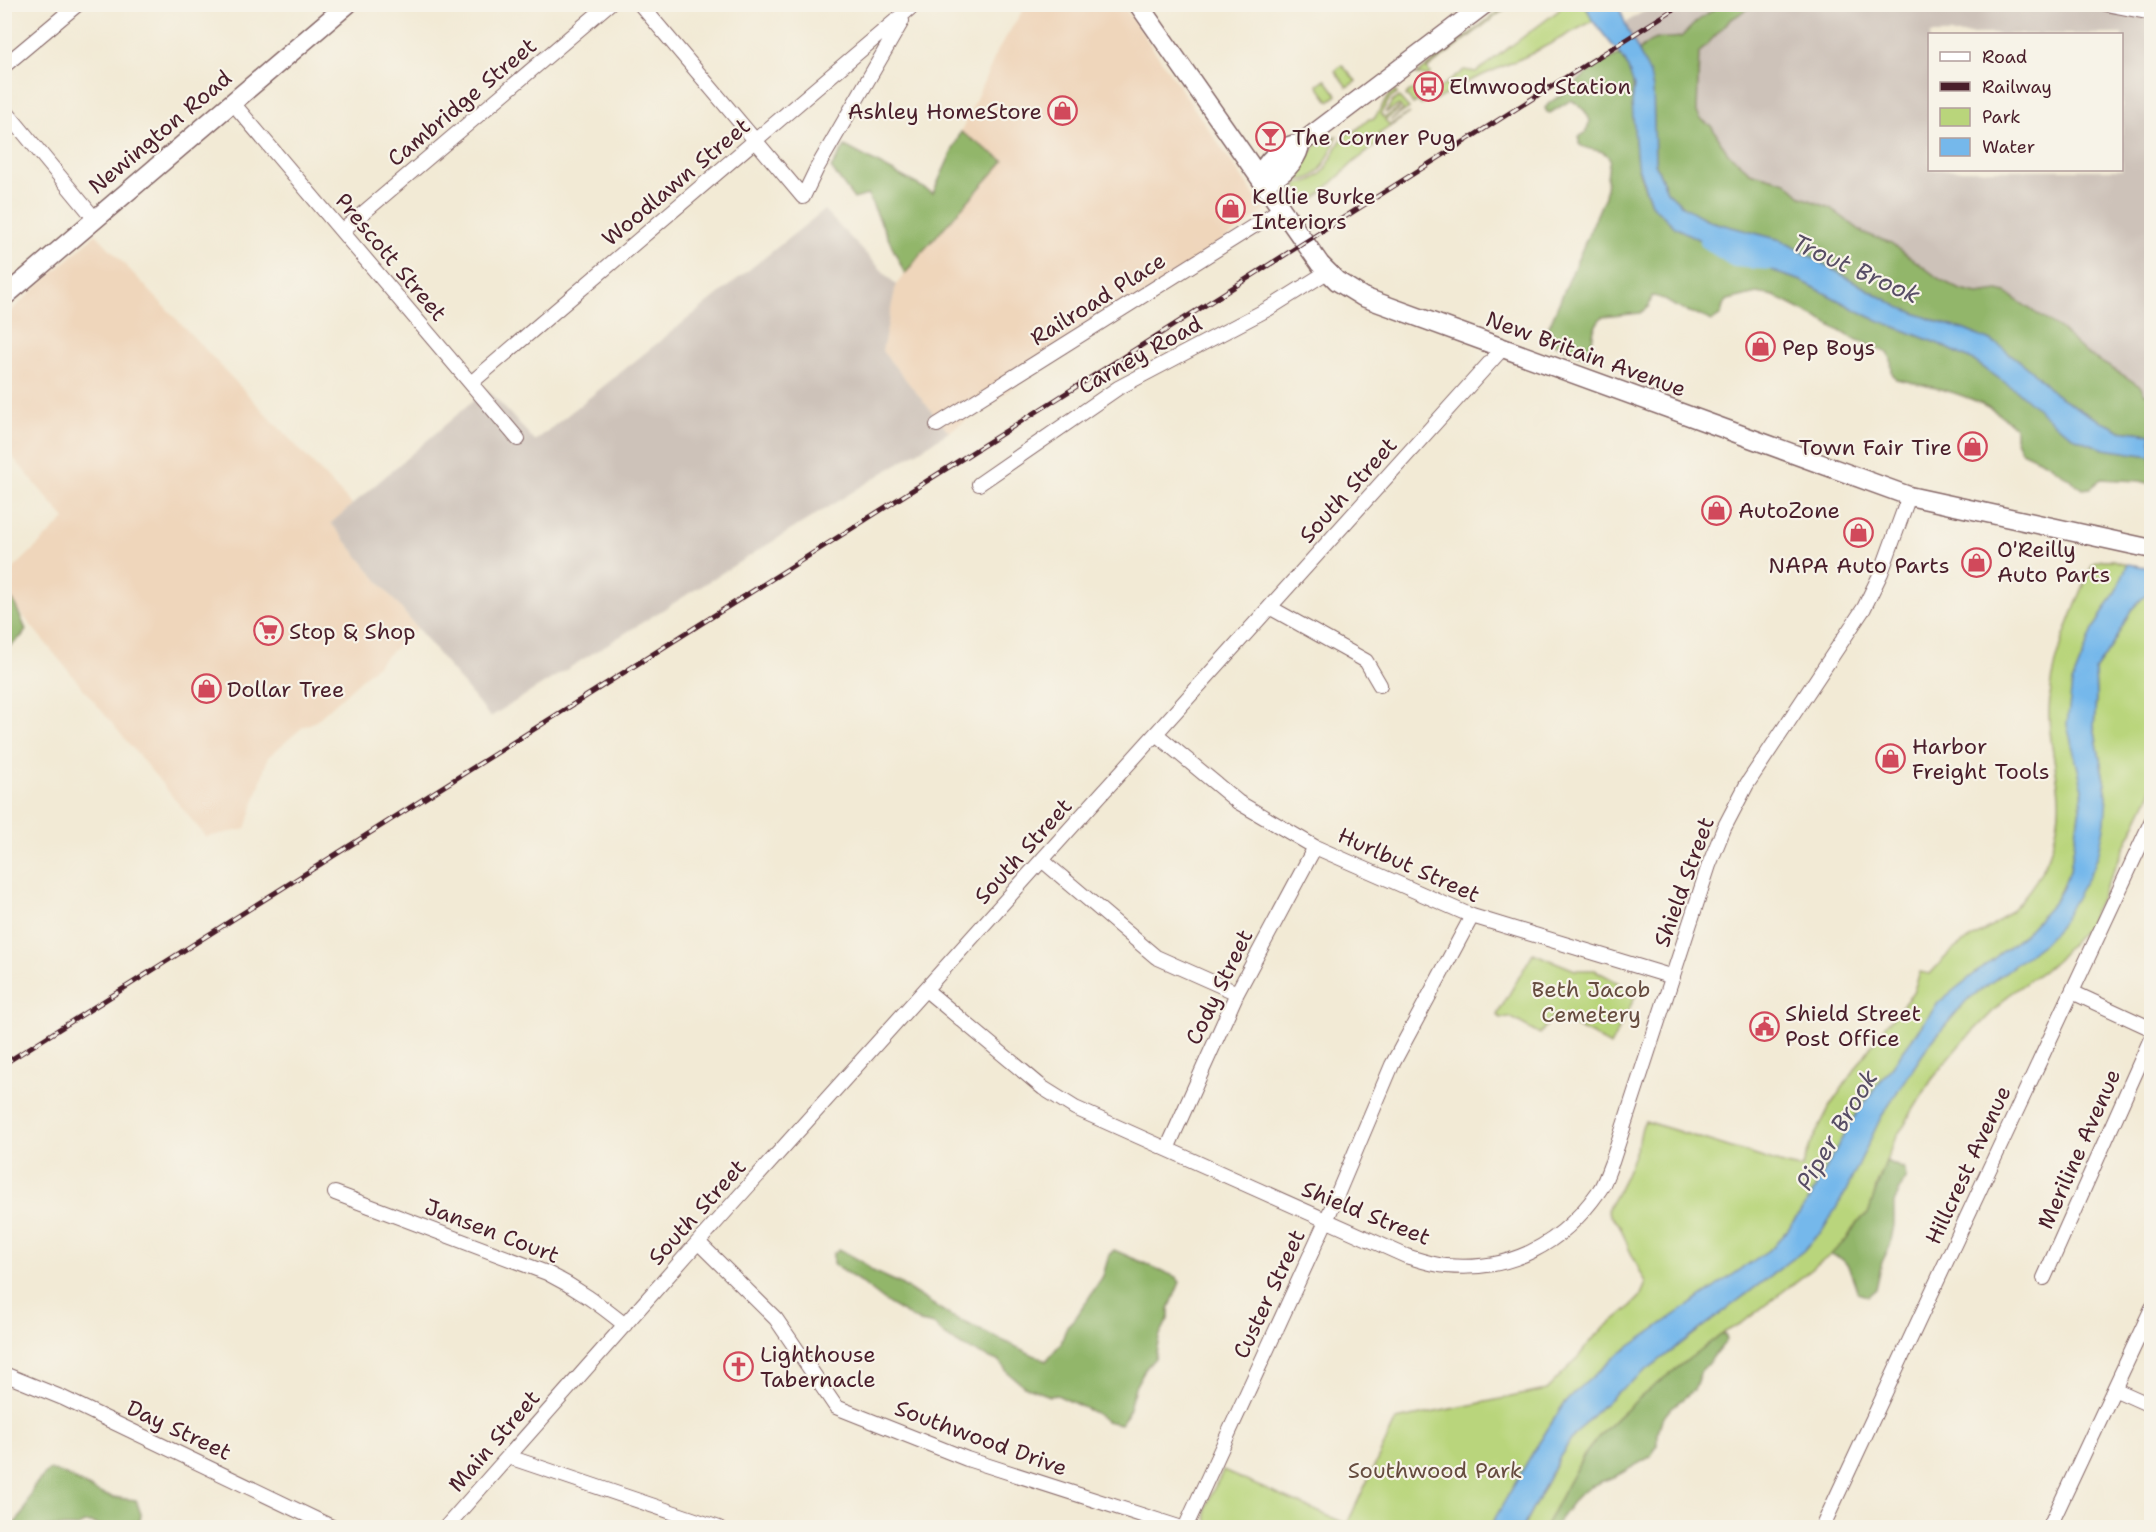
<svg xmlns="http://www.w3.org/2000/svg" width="2156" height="1532" font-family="'Shantell Sans',sans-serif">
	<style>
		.built { fill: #efd6bb }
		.industrial { fill: #cdc2b9; fill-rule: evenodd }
		.green { fill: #b9d57b; stroke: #827a53; stroke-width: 1.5 }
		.forest { fill: #92b66b; stroke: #6e6a4b; stroke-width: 1.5 }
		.water { fill: #75b8eb; stroke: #606c8b; stroke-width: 1.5 }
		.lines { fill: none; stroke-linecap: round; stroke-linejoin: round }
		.river { stroke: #75b8eb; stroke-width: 20 }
		.minor-casing { stroke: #856666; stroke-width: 16 }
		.major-casing { stroke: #856666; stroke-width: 21 }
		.minor { stroke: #fff; stroke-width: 14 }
		.major { stroke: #fff; stroke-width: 18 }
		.rail-casing { stroke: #4a1f2b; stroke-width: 5 }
		.rail { stroke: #f7f3e8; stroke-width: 3; stroke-dasharray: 9; stroke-linecap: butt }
		.labels { text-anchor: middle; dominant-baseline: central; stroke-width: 4.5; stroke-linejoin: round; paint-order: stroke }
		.poi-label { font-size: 22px; fill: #4a1f2b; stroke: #f7f3e8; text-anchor: start }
		.street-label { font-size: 22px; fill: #4a1f2b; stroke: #f7f3e8 }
		.park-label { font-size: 22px; fill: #664c3f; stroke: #f7f3e8 }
		.water-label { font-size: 24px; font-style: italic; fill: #574d65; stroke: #f7f3e8 }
	</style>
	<rect width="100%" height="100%" fill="#f7f3e8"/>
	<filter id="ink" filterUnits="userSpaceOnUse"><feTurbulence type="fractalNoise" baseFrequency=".0167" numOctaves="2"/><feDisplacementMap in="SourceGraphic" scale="12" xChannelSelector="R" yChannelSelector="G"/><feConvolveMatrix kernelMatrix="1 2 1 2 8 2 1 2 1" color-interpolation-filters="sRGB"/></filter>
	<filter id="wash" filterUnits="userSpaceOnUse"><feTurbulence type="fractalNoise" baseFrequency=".008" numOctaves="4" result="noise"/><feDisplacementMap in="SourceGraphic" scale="24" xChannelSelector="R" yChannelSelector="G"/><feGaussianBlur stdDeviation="1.35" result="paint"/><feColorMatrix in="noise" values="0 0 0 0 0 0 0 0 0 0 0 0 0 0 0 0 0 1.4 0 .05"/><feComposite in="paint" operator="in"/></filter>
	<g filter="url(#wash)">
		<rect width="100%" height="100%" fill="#f2ead5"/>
		<path class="built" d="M1026,5H1123L1265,211L949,432L882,351L896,285L922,252L1003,161L961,132L998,50Z
			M96,234L352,505L331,523L417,628L316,721L303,727L268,757L246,829L206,837L5,594V577L65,519L5,448L4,317Z"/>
		<path class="industrial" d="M1654,5H1720L1696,22L1681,37H1666L1646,44L1639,51L1625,23Z
			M1754,5H2151V395L2144,393L2123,375L2087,354L2061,330L2006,293L1978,294L1961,290L1941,280L1891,243L1864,233L1830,208L1802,197L1792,186L1772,177L1750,172L1727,152L1712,127L1700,118L1697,112L1699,53L1730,20ZM1930,34H2122V170H1930Z
			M824,210L896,285L882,351L949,432L490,717L331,523L487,389L535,441Z"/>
		<path class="green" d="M1507,5H1510L1427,69L1430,73L1429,76L1416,75Z
			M1562,5H1585L1593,21L1529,55L1467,82L1438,99L1426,101L1421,105L1418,101L1413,104L1406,95L1412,90C1440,93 1443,86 1464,70L1476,72L1558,11Z
			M1342,65L1356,81L1347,87L1335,71Z
			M1325,79L1337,95L1329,101L1317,85Z
			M1395,91L1397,94L1390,99L1381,113L1384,118L1399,108V110L1385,120L1390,125L1410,113L1379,134L1383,140L1354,162L1316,198L1306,204L1295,184C1335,181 1327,149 1350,131L1353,133L1369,119H1374L1389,95Z
			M1399,97L1409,108L1390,121L1403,110L1399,105L1385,113L1392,102Z
			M1337,136C1329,156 1319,187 1291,179L1316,145L1322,141Z
			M2102,560H2114L2128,565L2118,587L2093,630L2072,683L2079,768L2083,789L2070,870L2055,901L2026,933L1939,1002L1850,1123L1809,1200L1784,1235L1773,1247L1616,1356L1573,1394L1563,1405L1532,1454L1490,1527H1471V1524L1468,1528H1213C1194,1515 1216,1487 1223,1471L1347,1524L1396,1420L1546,1390L1573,1363L1596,1335L1630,1307L1640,1297L1646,1283L1629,1249L1620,1226L1610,1216L1607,1210C1620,1189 1630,1167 1638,1144C1641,1136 1640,1128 1645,1121L1786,1165L1800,1168L1803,1166L1810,1145L1830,1106L1882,1030L1913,993L1920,972L1930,974C1937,966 1944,958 1952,951C1963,941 1978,935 1991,927C2005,917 2019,904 2030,889C2049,864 2061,828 2059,796C2057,767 2048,738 2049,710C2051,657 2074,610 2093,563Z
			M2151,589V792L2087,926L2053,964L2011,993L1957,1048L1934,1076L1894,1141L1876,1187L1872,1208L1868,1214L1857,1222L1847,1239L1837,1250L1742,1323L1721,1334L1621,1414L1600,1435L1582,1458L1545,1527L1523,1528L1561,1455L1573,1437L1587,1421L1615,1394L1803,1251L1844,1195L1881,1117L1928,1046L1966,1001L2044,943L2059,927L2107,796L2094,727L2096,698L2095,670L2111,647L2131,610Z
			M1533,953L1575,970H1595L1637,993L1610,1046L1593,1035L1553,1016L1540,1034L1510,1017L1501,1018L1497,1015Z"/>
		<path class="forest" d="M1720,5H1754L1730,20L1699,53L1697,112L1700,118L1712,127L1727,152L1750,172L1786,182L1802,197L1830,208L1864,233L1891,243L1941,280L1961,290L1978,294L1998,291L2006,293L2061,330L2087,354L2123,375L2141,387L2144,393L2151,395V434L2119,430L2087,414L2055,394L2030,369L1997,344L1965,330L1938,322L1899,307L1781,240L1716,223L1689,211L1667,191L1655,162L1653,89L1639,51C1654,34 1662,40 1681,37L1696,22Z
			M1620,54C1629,66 1636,82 1632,97L1637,164L1641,178L1651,204L1676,228L1720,250L1747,258L1780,274L1802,281L1870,317L1939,344L1974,361L2017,391L2076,438L2104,449L2151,456V484L2139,481L2101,479L2090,488L2083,489L2049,464L2021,451L2015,438V427C1984,396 1938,388 1896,379L1892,373L1891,359L1888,353L1848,336L1825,322L1774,296L1757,293L1728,300L1723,305L1721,315L1712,321C1701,315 1690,313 1679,308C1669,304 1663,296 1652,296L1649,306L1640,313L1602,317C1587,333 1596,346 1588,357L1546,341L1547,331L1605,196C1607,185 1607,168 1610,159C1603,146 1588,153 1579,144V137L1585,133L1590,122C1588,112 1580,105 1571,100L1550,113L1547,112L1545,108L1550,102L1562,95L1598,64Z
			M961,132L1004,161L922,252L905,274L868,195L854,199L831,168L845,146L933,193Z
			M5,594L14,602L26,630L22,636L5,650Z
			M1886,1161L1904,1169L1906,1176L1894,1203V1225L1890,1246L1882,1262L1876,1289L1868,1296L1858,1293C1852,1278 1850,1256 1830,1255L1847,1239L1857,1222L1868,1214Z
			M839,1249L861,1261L873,1271L899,1283L951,1316L1046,1361L1061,1343L1067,1326L1077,1316L1103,1276L1109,1255L1114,1250L1176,1277L1180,1282L1169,1309V1317L1159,1337L1155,1358L1145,1369L1135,1387L1127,1415L1120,1424L1106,1421L1095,1413L1057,1395L1050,1396L1024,1386L1008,1373L1000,1362L962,1346L944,1335L934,1325L920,1322L889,1304L862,1283L833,1264V1254Z
			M1721,1334H1725L1727,1340L1700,1373L1694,1390L1671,1408L1662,1419L1658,1432V1445L1650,1457L1618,1475L1591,1486L1579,1494L1554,1527H1545C1557,1505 1568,1481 1582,1459C1612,1412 1678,1369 1721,1334Z
			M49,1470C69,1473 83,1486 102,1494C112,1498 125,1499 136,1500L141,1514L139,1527C129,1528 119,1529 109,1528C97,1526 89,1518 77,1527H11L23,1514L34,1486Z"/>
		<path class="water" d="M1586,5H1618L1628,30L1650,74L1653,89L1655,163L1667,191L1683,206L1709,221L1781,240L1899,307L1938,322L1965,330L1997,344L2030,369L2055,394L2087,414L2119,430L2151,434V456L2104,449L2076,438L2057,426L2017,391L1974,361L1939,344L1870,317L1802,281L1780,274L1747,258L1720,250L1676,228L1651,204L1637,164L1632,104L1634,86L1626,62L1592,20Z
			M2128,564L2151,568V589L2131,610L2111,647L2095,670L2096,698L2094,727L2107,796L2105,822L2099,852L2094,866L2059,927L2044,943L1966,1001L1928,1046L1881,1117L1844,1195L1823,1230L1803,1251L1615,1394L1587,1421L1573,1437L1561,1455L1523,1527H1490L1532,1454L1563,1405L1573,1394L1616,1356L1773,1247L1784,1235L1809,1200L1850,1123L1939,1002L2026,933L2055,901L2062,889L2070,870L2083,789L2067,725L2072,683L2093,630L2118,587Z"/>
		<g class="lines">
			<path class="river" d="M1709,240L1735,257L1770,260"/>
		</g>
	</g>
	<g filter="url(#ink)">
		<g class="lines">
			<defs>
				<path id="minor" d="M640,4L803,197L817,168L902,21
					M2106,4L2152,13
					M4,66L78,4
					M232,102L518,439
					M4,109L95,219
					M342,231L609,4
					M471,383L915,4
					M937,425L1281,209
					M979,484L1118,388L1268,309L1327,272
					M1271,608L1366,661L1380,685
					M1156,734L1238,802L1315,847L1472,916L1673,977
					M1043,861L1156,957L1237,993
					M926,990L1043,1088L1075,1108L1406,1256C1419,1260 1433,1265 1446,1266C1511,1272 1562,1244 1599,1191C1605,1183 1608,1171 1612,1162L1709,865L1724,828L1747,784L1864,608L1881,573L1909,496
					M2072,992L2152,1029
					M1167,1149L1237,993L1315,847
					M335,1193L547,1273C577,1288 599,1304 625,1325
					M698,1242L776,1319L836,1407L967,1459L1182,1528
					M2044,1278L2152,1036
					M4,1374L63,1398L334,1528
					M2114,1389L2152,1406
					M509,1457L719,1528
					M445,1528L698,1242L1502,349
					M1185,1528L1326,1221L1392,1065L1472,916
					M1822,1528L2152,820
					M2049,1528L2152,1308"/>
				<path id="major" d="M1138,4L1320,264L1337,281L1363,297L1909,496L2152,549
					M1261,178C1262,163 1285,143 1300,144L1485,4
					M1261,178C1266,179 1272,180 1276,177C1287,171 1299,156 1300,144
					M4,297L348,4"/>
			</defs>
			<use href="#minor" class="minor-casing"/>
			<use href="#major" class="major-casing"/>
			<use href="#minor" class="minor"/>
			<use href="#major" class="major"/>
			<defs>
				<path id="rail" d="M4,1064L1682,4"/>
			</defs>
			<use href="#rail" class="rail-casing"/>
			<use href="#rail" class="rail"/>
		</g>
	</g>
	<defs>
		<symbol id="bus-ring" viewBox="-11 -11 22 22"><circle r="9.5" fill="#f7f3e8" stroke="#d1495b" stroke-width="1.5"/><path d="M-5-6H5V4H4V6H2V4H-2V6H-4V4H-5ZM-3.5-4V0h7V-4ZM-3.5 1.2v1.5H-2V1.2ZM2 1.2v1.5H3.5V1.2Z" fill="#d1495b"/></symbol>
		<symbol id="shop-ring" viewBox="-11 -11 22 22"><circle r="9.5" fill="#f7f3e8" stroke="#d1495b" stroke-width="1.5"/><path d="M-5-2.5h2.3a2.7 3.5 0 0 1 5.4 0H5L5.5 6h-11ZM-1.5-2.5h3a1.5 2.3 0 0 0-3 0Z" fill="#d1495b"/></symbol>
		<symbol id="bar-ring" viewBox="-11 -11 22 22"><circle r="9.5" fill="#f7f3e8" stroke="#d1495b" stroke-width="1.5"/><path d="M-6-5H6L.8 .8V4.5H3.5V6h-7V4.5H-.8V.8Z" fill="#d1495b"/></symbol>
		<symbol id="supermarket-ring" viewBox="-11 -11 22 22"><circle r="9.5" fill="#f7f3e8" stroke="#d1495b" stroke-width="1.5"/><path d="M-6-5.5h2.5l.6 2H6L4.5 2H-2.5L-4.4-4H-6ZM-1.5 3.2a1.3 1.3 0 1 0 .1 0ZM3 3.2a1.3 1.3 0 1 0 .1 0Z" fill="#d1495b"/></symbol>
		<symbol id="civic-ring" viewBox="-11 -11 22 22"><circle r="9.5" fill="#f7f3e8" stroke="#d1495b" stroke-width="1.5"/><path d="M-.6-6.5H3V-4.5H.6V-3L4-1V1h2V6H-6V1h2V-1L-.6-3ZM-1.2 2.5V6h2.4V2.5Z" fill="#d1495b"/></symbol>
		<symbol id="church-ring" viewBox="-11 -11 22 22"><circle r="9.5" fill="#f7f3e8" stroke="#d1495b" stroke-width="1.5"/><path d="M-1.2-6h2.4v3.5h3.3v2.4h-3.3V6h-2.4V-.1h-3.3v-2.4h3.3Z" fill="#d1495b"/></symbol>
	</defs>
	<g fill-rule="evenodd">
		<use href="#bus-ring" x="1412" y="70" width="33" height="33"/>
		<use href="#shop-ring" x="1046" y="94" width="33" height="33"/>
		<use href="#bar-ring" x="1254" y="120" width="33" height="33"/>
		<use href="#shop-ring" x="1214" y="192" width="33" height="33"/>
		<use href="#shop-ring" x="1744" y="330" width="33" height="33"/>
		<use href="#shop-ring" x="1956" y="430" width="33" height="33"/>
		<use href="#shop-ring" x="1700" y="494" width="33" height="33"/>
		<use href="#shop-ring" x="1842" y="516" width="33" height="33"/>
		<use href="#shop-ring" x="1960" y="546" width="33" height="33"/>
		<use href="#supermarket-ring" x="252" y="614" width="33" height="33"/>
		<use href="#shop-ring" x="190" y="672" width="33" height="33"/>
		<use href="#shop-ring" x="1874" y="742" width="33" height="33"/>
		<use href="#civic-ring" x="1748" y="1010" width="33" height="33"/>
		<use href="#church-ring" x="722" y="1350" width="33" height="33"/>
	</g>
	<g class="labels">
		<g class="poi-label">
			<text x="1449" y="86">Elmwood Station</text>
			<text x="1042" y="111" text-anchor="end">Ashley HomeStore</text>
			<text x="1292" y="137">The Corner Pug</text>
			<text x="1252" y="196">Kellie Burke<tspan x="1252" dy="25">Interiors</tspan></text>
			<text x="1782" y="347">Pep Boys</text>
			<text x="1952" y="447" text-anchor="end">Town Fair Tire</text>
			<text x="1738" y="510">AutoZone</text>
			<text x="1997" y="549">O'Reilly<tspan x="1997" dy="25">Auto Parts</tspan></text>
			<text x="1859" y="565" text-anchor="middle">NAPA Auto Parts</text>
			<text x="289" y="631">Stop &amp; Shop</text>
			<text x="227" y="689">Dollar Tree</text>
			<text x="1912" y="746">Harbor<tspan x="1912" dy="25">Freight Tools</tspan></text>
			<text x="1785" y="1013">Shield Street<tspan x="1785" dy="25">Post Office</tspan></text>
			<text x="760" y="1354">Lighthouse<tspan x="760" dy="25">Tabernacle</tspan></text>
		</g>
		<g class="street-label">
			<text transform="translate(462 102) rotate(-40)">Cambridge Street</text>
			<text transform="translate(160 132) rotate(-40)">Newington Road</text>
			<text transform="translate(676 182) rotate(-40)">Woodlawn Street</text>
			<text transform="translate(391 257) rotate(50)">Prescott Street</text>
			<text transform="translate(1098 299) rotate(-32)">Railroad Place</text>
			<text transform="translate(1586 354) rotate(20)">New Britain Avenue</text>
			<text transform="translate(1140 355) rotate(-29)">Carney Road</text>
			<text transform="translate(1348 490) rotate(-48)">South Street</text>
			<text transform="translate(1023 851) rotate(-48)">South Street</text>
			<text transform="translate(1409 865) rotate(24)">Hurlbut Street</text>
			<text transform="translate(1684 882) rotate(-70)">Shield Street</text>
			<text transform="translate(1219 987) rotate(-64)">Cody Street</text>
			<text transform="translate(2079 1149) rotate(-66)">Meriline Avenue</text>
			<text transform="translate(1968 1165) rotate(-65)">Hillcrest Avenue</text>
			<text transform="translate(697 1212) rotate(-48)">South Street</text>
			<text transform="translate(1366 1213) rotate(22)">Shield Street</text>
			<text transform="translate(492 1231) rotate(21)">Jansen Court</text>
			<text transform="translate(1269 1294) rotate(-65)">Custer Street</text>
			<text transform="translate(179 1430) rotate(25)">Day Street</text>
			<text transform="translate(981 1438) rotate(20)">Southwood Drive</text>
			<text transform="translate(494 1441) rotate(-49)">Main Street</text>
		</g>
		<g class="park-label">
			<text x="1591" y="989">Beth Jacob<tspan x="1591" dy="25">Cemetery</tspan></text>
			<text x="1435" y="1470">Southwood Park</text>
		</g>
		<g class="water-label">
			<text transform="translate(1856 269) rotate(24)">Trout Brook</text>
			<text transform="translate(1837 1130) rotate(-59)">Piper Brook</text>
		</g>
	</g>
	<rect width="2156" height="1532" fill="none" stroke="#f7f3e8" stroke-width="24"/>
	<rect x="1928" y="33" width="195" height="138" fill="#f7f3e8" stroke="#b29e9c" stroke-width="1.5"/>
	<rect x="1940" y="52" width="30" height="9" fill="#ffffff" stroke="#b29e9c" stroke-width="1.5"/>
	<text x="1982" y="63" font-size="18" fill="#4a1f2b">Road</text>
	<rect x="1940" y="82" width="30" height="9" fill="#4a1f2b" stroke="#b29e9c" stroke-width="1.5"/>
	<text x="1982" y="93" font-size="18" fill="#4a1f2b">Railway</text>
	<rect x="1940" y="108" width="30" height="18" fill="#b9d57b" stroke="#b29e9c" stroke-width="1.5"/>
	<text x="1982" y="123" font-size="18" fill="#4a1f2b">Park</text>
	<rect x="1940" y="138" width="30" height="18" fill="#75b8eb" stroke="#b29e9c" stroke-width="1.5"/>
	<text x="1982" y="153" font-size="18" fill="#4a1f2b">Water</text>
</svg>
